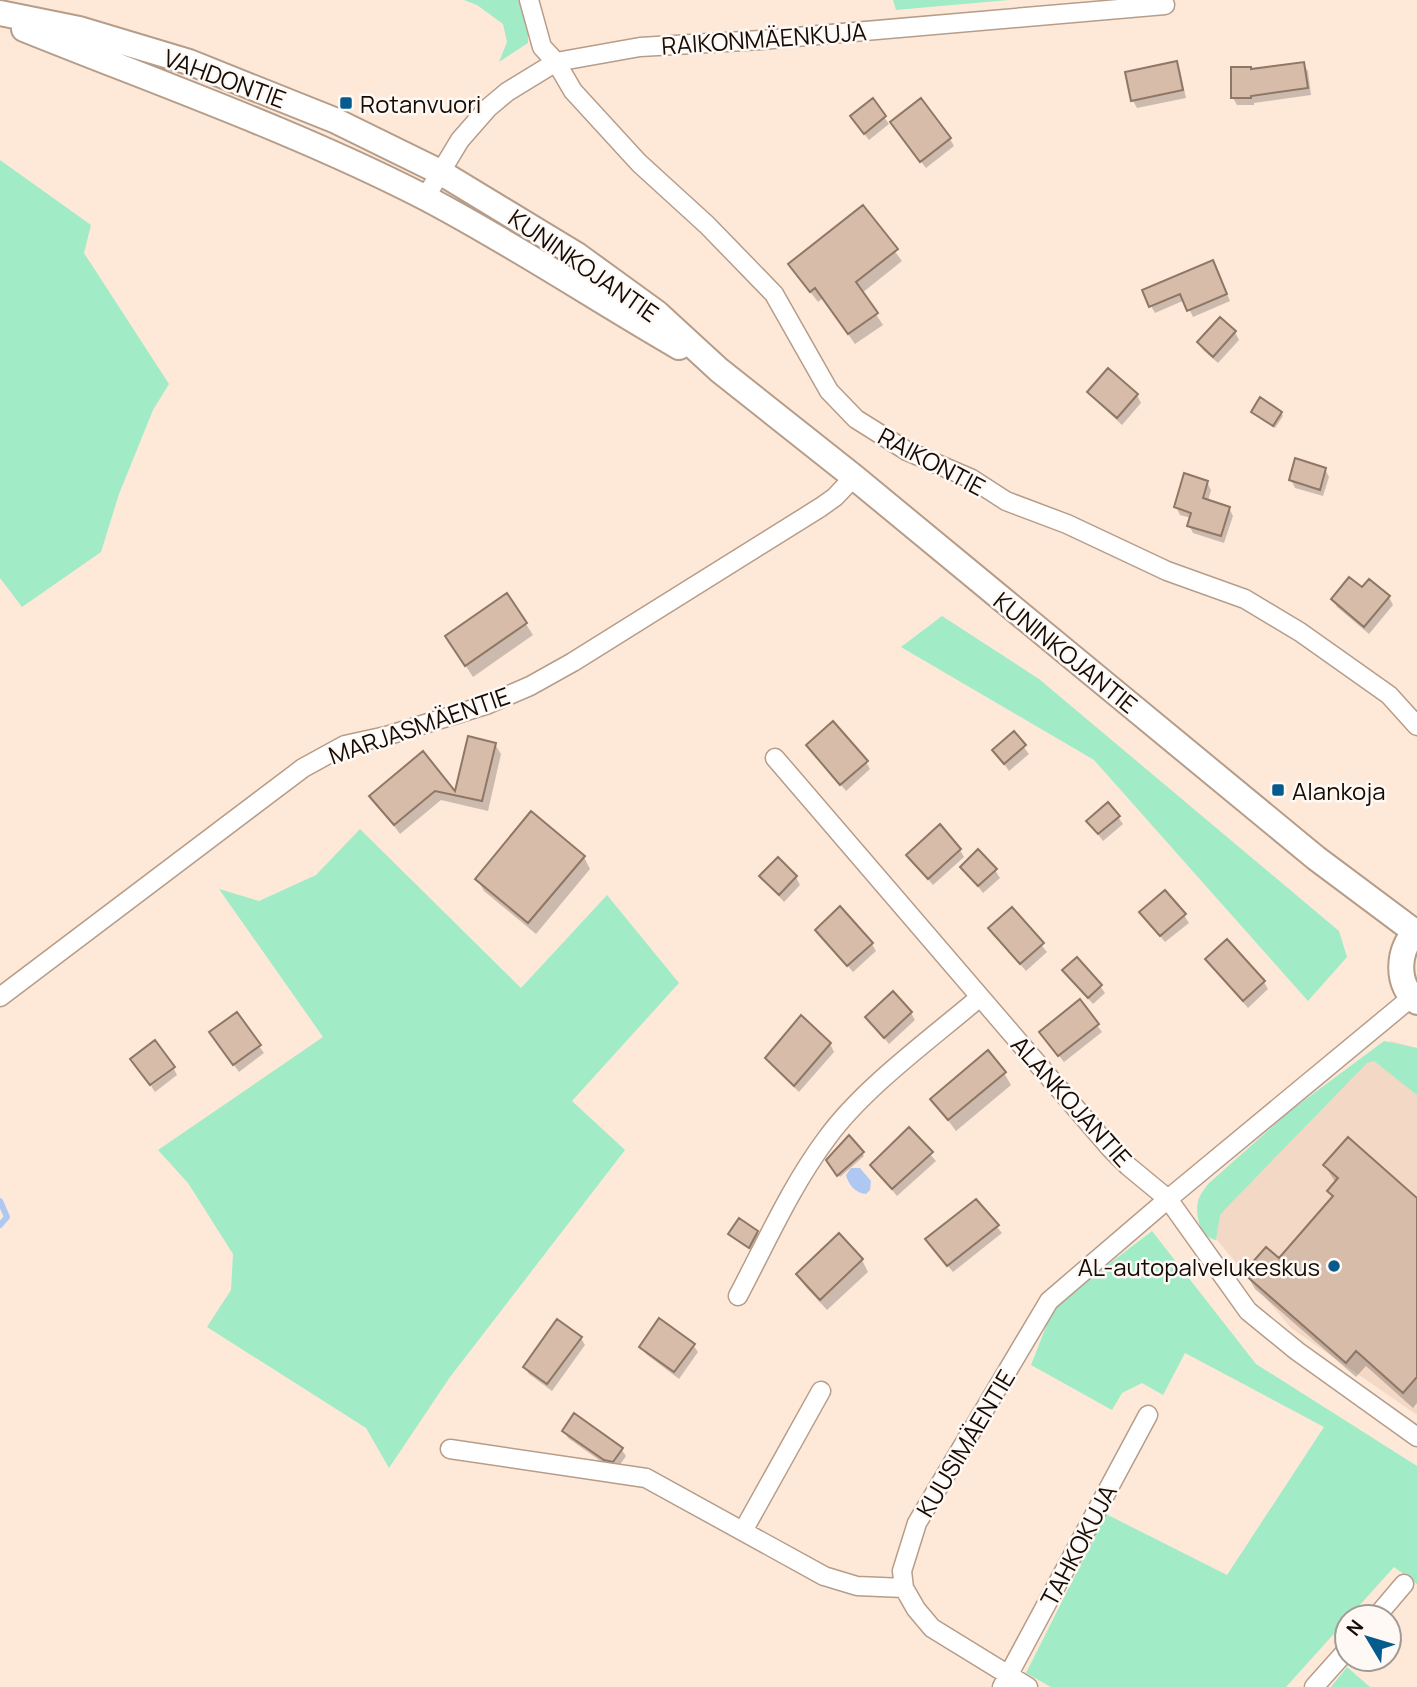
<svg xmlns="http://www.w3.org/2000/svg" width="1417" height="1687" font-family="Manrope,sans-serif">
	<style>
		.built { fill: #f3d8c5 }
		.green { fill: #a1ebc7 }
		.water { fill: #afc8f2 }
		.shadow { fill: #0003 }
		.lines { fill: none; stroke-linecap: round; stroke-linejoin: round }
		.stream { stroke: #afc8f2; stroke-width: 6 }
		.building { fill: #d7bca9; stroke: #8f7765; stroke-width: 2 }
		.street-casing { stroke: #b69d8a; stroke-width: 21 }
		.secondary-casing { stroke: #b69d8a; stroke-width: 28 }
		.street { stroke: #fff; stroke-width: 18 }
		.secondary { stroke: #fff; stroke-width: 24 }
		.poi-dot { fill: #055b8d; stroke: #fff9f5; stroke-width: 2.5 }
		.labels { text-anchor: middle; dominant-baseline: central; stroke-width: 5; stroke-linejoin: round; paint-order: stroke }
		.street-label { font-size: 24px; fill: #150c06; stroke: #fff9f5 }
		.poi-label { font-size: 24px; fill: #150c06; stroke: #fff9f5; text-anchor: start }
	</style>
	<rect width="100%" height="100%" fill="#fee9d9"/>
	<path class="built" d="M1391,1041L1417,1048V1415L1291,1328L1206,1227L1294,1120Z"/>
	<path class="green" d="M464,0H518L528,25V43L499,62L507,42L503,24L477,5Z
		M893,0H1009L896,10Z
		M0,160L91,225L84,253L169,384L153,410L119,494L101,552L22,607L0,578Z
		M942,616L1039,679L1339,931L1347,957L1308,1001L1094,760L901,647Z
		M360,829L521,988L607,895L679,983L572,1101L625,1150L450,1377L389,1468L366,1428L207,1327L231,1290L233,1254L188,1183L158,1150L323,1037L219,889L259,901L316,875Z
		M1384,1041L1417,1048V1095L1374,1061L1367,1063L1231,1203L1220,1215L1216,1240C1199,1237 1194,1212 1199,1198C1201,1193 1205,1188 1208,1184L1290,1111Z
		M1152,1231L1256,1364L1417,1466V1584L1394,1567L1286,1687H1051L1026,1673L1106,1514L1227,1575L1324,1427L1185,1353L1163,1395L1142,1383L1122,1393L1112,1410L1031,1365L1054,1306Z
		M1347,1667L1370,1687H1331Z"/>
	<path class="water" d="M851,1168H860L871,1181L870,1190L866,1194C856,1194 848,1184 846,1175Z"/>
	<path class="shadow" d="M1176,63L1180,70L1186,98L1137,108L1133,101L1127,73Z
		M1303,64L1308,71L1311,95L1254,103V105H1237L1233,98L1251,71Z
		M873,101L889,124L869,140L857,124Z
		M896,130L950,139L954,146L926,168Z
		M863,208L902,261L862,293L883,325L855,344L823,298L818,302L797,275Z
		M1216,269L1230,301L1193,317L1185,300L1155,313L1151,306Z
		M1235,332L1239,340L1218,363L1203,350L1199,342Z
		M1108,370L1137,395L1141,403L1122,425L1094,399L1089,392Z
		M1253,412L1281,413L1283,416L1275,428Z
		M1325,469L1329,477L1323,496L1295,488L1291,480Z
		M1207,482L1211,490L1208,501L1229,508L1233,516L1224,543L1193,533L1189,525L1191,518L1180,515L1176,507Z
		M1362,590L1389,597L1393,605L1369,634L1337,607L1333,600Z
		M526,624L533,635L473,677L454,648Z
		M1014,734L1029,754L1009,771L994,750Z
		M495,744L501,754L488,811L441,800L400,834L372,796L423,754L456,795Z
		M808,745L866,762L870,769L846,791Z
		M1118,817L1123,824L1103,841L1088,821Z
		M960,850L964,857L933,885L908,855Z
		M584,857L590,869L536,934L484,891L477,879Z
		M963,867L995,870L1000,878L983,893Z
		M761,876L796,877L800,885L784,902Z
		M1012,909L1047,952L1026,971L995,935Z
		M1184,915L1189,923L1165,942L1146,919Z
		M817,930L872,944L876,951L853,972Z
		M1207,960L1264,982L1268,989L1248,1008Z
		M1069,977L1100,986L1105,993L1093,1004Z
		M1080,1002L1102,1032L1064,1062L1046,1040Z
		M911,1013L915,1020L889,1044L867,1018Z
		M236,1014L264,1053L239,1072L216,1040Z
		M830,1044L834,1052L799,1092L772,1066L767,1058Z
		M174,1069L177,1075L155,1092L151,1086Z
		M1004,1073L1011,1085L956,1131L932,1099Z
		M909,1130L936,1161L897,1196L872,1165Z
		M862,1153L864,1156L840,1177L830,1163Z
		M1325,1166L1417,1200V1403L1413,1408L1366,1366L1356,1377L1255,1289L1246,1273L1279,1261L1333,1199L1329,1191L1336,1183Z
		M976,1202L1002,1233L953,1272L927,1240Z
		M757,1233L759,1236L751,1250L730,1234Z
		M862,1260L868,1272L827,1310L805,1286L798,1275Z
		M581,1338L585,1345L552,1391L529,1374L525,1367Z
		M693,1345L698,1352L679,1379L646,1354L641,1347Z
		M564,1431L621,1449L626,1456L617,1469L609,1467L568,1438Z"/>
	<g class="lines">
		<path class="stream" d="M0,1201L7,1217L0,1225"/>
	</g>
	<path class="building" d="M1177,61L1183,90L1131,101L1125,72Z
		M1304,62L1308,88L1251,96V98H1231V67H1251V69Z
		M873,98L886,116L864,134L850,116Z
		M921,98L951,138L920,162L890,122Z
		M863,205L898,249L856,282L878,313L848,334L815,288L810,292L788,264Z
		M1213,260L1227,294L1187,311L1180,294L1149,307L1142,290Z
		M1220,317L1236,331L1213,357L1197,342Z
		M1108,368L1138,394L1117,418L1087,392Z
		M1260,397L1282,412L1273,426L1251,412Z
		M1295,458L1326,468L1320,490L1289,480Z
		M1184,473L1208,481L1203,498L1230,507L1221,536L1187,526L1191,513L1174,507Z
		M1349,577L1362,587L1369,579L1390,596L1364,627L1331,599Z
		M507,593L527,623L465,666L445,636Z
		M833,721L868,761L840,785L806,745Z
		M1014,731L1026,745L1004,764L992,750Z
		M468,736L496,743L482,801L435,791L394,825L369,796L423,751L455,791Z
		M1108,802L1120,816L1098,834L1086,821Z
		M531,811L585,856L528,923L475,879Z
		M940,824L961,849L928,879L906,855Z
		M978,849L997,869L978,886L960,867Z
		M778,857L797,876L779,895L759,876Z
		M1165,890L1186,914L1160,936L1139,912Z
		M840,906L873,943L847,966L815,930Z
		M1012,907L1044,943L1020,964L988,928Z
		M1227,939L1265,981L1243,1001L1205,959Z
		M1077,957L1102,985L1088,998L1062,970Z
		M893,991L912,1012L884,1038L865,1017Z
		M1080,999L1099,1024L1058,1056L1039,1032Z
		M237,1012L261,1045L233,1065L209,1032Z
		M801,1015L831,1043L794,1086L765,1058Z
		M155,1040L175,1067L150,1085L130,1059Z
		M988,1050L1006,1072L948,1120L930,1099Z
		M909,1127L933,1152L892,1189L870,1165Z
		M849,1135L864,1152L837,1176L826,1160Z
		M1348,1137L1417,1198V1377L1403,1393L1356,1351L1346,1363L1243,1273L1266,1247L1279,1258L1333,1196L1327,1191L1338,1178L1323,1165Z
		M976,1199L999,1225L947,1266L925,1239Z
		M739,1218L758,1231L749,1248L728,1234Z
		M839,1233L863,1259L820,1300L796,1274Z
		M659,1318L695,1344L674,1372L639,1347Z
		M557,1319L582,1337L547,1384L523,1367Z
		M574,1413L623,1448L613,1462L604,1460L562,1431Z"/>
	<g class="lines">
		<defs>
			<path id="street" d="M529,0L542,47L556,62L573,91L639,163L707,225L774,294L829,391L856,419L907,451L972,479L1006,501L1067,524L1167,571L1245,599L1300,632L1389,695L1417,726
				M425,198L460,140L488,108L507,92L556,62L640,47L761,40L1165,5
				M775,758L1110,1148L1128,1166L1168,1199L1412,997
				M0,997L303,768L345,745L386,736L486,705L530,686L573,662L821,507L835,497L854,477
				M738,1296C766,1243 791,1186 827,1138C864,1087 932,1038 980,997
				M450,1449L646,1478L824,1576L857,1586L904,1588
				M743,1531L821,1391
				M1376,1617L1404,1584
				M1002,1687L1148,1415
				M1028,1687L932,1628L916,1609L904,1588L902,1571L917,1523L1049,1301L1168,1199L1248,1311L1297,1351L1417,1437
				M1314,1687L1347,1650"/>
			<path id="secondary" d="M0,13L79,29L189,62L334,120L440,172L577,255L657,313L719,370L854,477L1316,858L1415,932
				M24,29C158,83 295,131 424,197C512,243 594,298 679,347
				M1417,930C1397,950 1395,983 1417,1002"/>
		</defs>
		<use href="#street" class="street-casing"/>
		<use href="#secondary" class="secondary-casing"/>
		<use href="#street" class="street"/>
		<use href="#secondary" class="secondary"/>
	</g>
	<g class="poi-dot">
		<rect x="339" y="96" width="14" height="14" rx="3.5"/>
		<rect x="1271" y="783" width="14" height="14" rx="3.5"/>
		<circle cx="1334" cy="1266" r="7"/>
	</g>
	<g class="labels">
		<g class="street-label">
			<text transform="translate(764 38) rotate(-4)">RAIKONMÄENKUJA</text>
			<text transform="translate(225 78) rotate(20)">VAHDONTIE</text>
			<text transform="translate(584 265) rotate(35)">KUNINKOJANTIE</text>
			<text transform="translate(932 461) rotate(28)">RAIKONTIE</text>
			<text transform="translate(1066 652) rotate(39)">KUNINKOJANTIE</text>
			<text transform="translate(419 725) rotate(-19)">MARJASMÄENTIE</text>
			<text transform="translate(1072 1101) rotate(48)">ALANKOJANTIE</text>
			<text transform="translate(965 1443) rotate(-59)">KUUSIMÄENTIE</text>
			<text transform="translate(1078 1545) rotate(-62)">TAHKOKUJA</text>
		</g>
		<g class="poi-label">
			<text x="360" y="103">Rotanvuori</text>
			<text x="1292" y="790">Alankoja</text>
			<text x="1320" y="1266" text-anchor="end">AL-autopalvelukeskus</text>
		</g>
	</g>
	<g transform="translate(1368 1638) rotate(308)"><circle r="33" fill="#fff9f5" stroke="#a19a95" stroke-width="2"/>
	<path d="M0-5L12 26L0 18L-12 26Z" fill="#055b8d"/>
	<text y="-10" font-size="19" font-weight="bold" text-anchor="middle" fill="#150c06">N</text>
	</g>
</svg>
